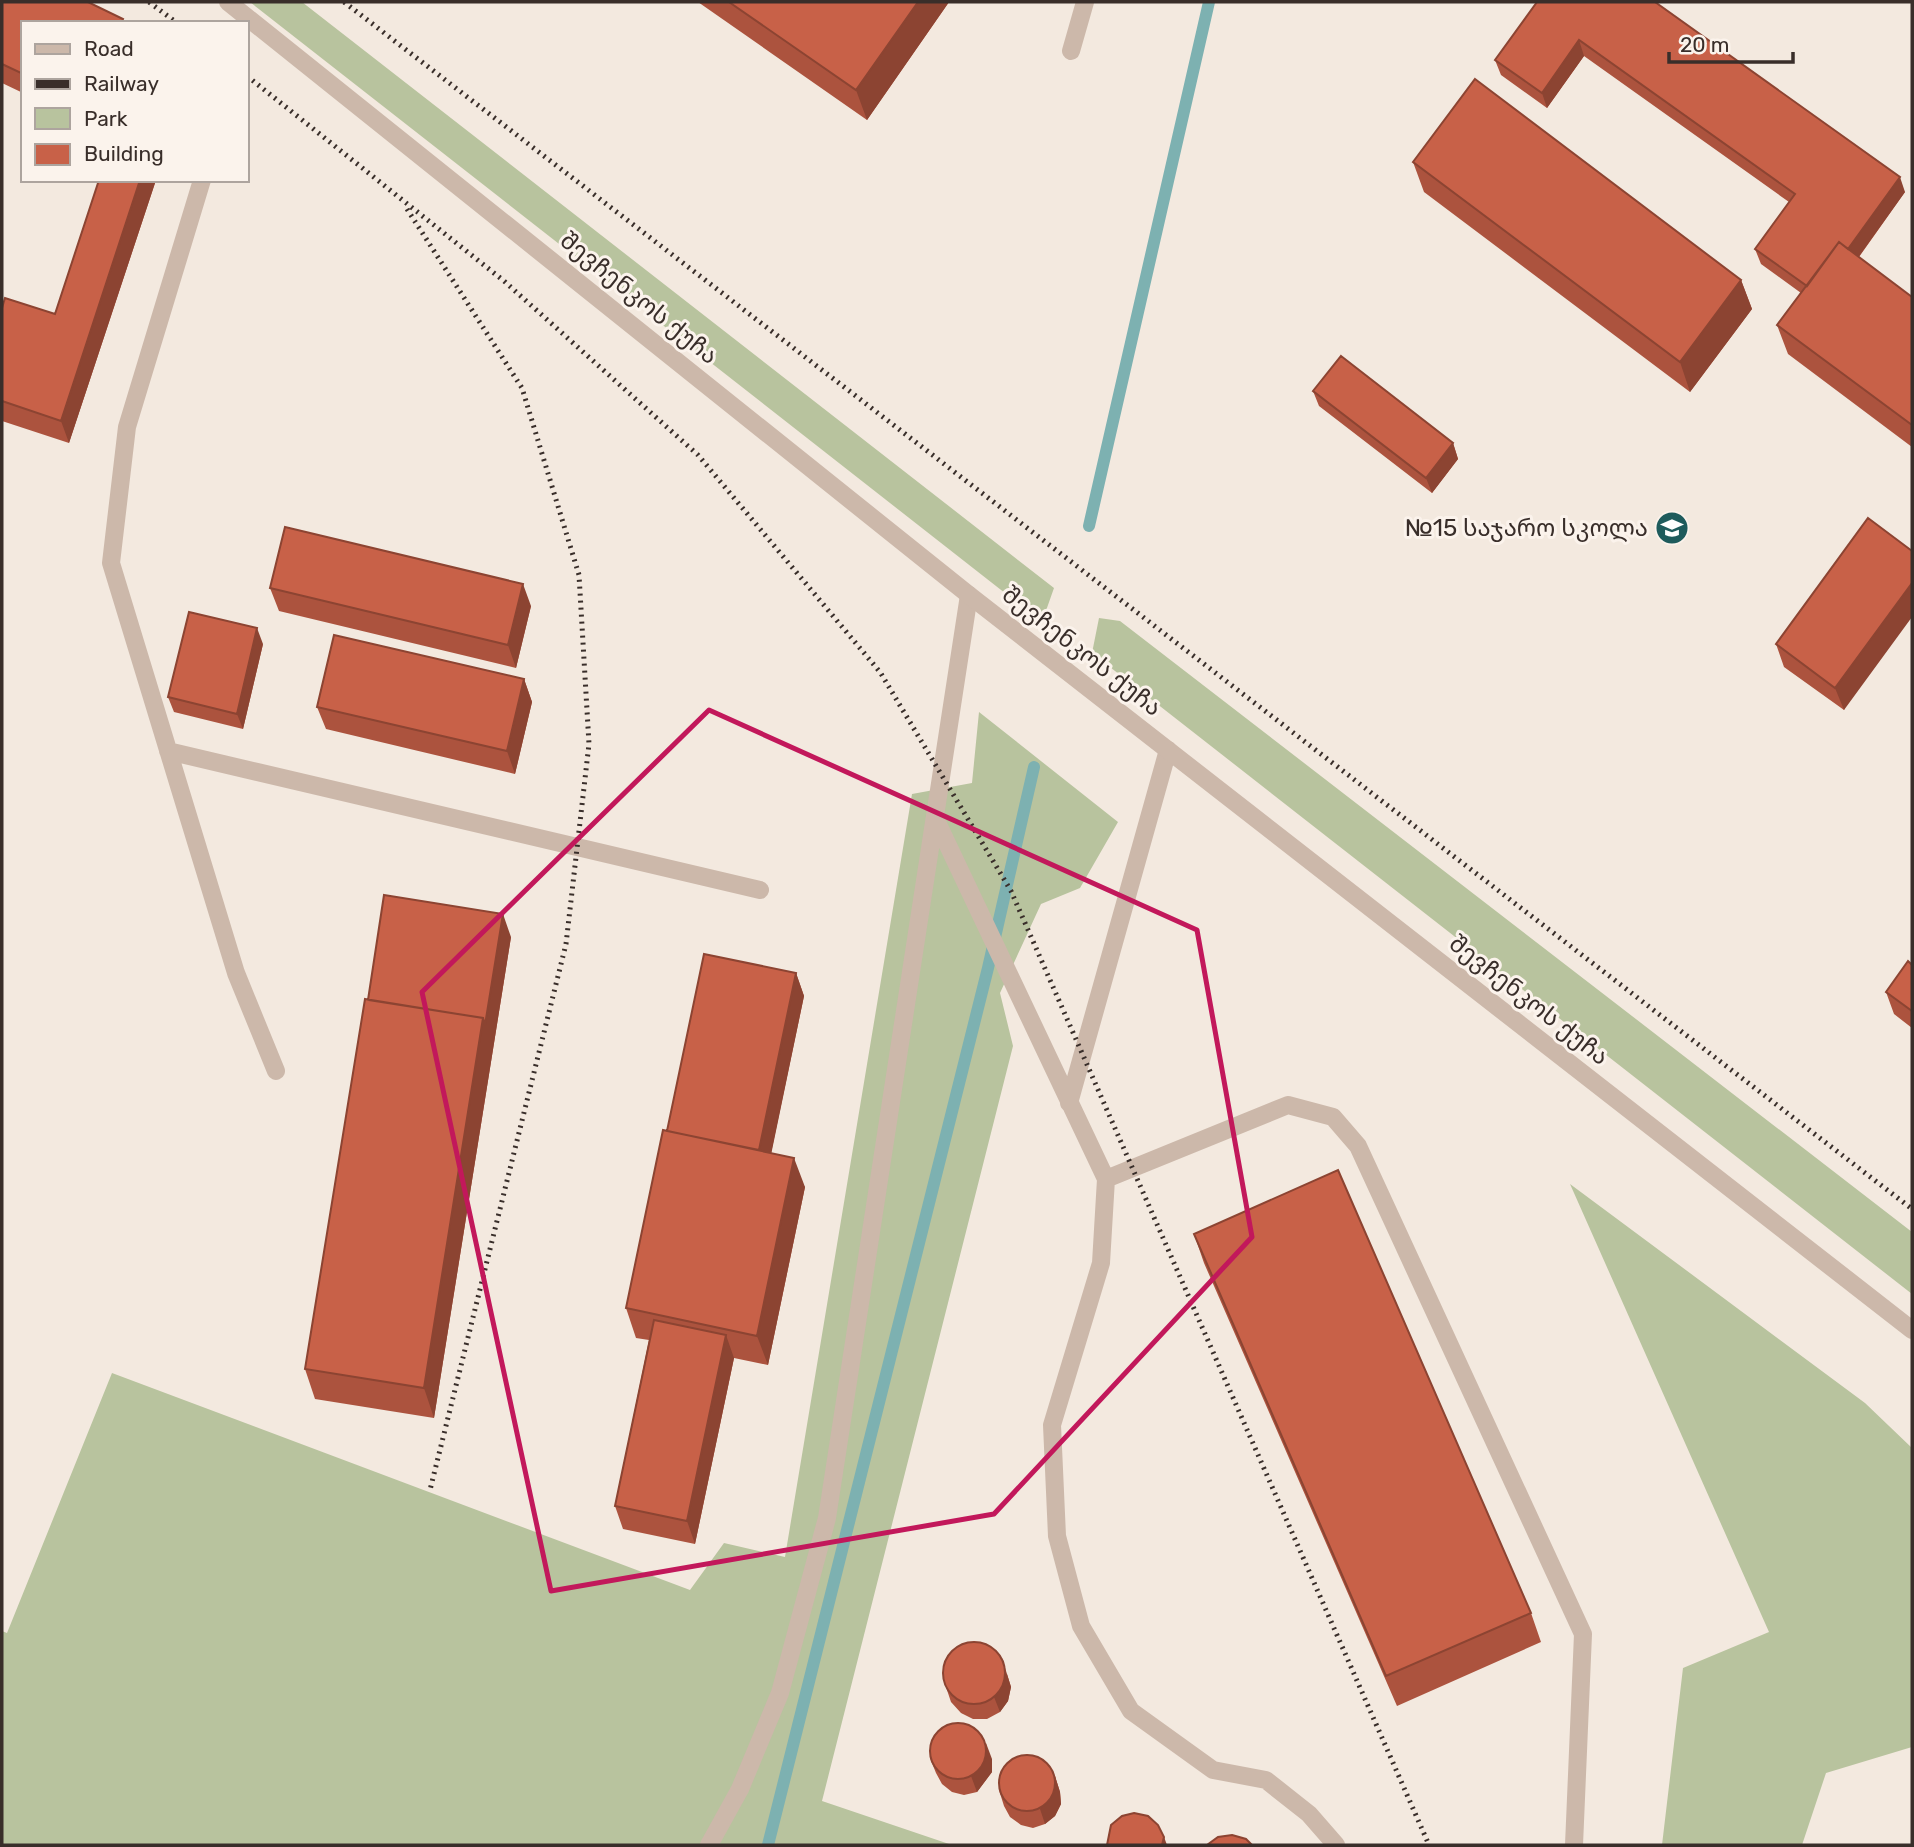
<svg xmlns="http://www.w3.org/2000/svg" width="1914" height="1847" font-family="Rubik,'Noto Sans Georgian',sans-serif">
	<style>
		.green { fill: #b8c39e }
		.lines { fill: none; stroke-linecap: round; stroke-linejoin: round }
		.stream { stroke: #7db1b1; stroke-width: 12 }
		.lane { stroke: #ccb8aa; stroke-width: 18 }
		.street { stroke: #ccb8aa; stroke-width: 18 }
		.rail { stroke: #392e2a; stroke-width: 5; stroke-dasharray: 2 5; stroke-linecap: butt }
		.wall { fill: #ac533e }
		.shaded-wall { fill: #8c4432 }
		.building { fill: #c86148; stroke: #8c4432; stroke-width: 2 }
		.marked { fill: none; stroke: #c2185b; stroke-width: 5; stroke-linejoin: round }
		.labels { text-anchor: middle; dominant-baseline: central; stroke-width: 6; stroke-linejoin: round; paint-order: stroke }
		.street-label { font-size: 24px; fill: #392e2a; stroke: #fbf3ec }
		.poi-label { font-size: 24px; fill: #392e2a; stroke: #fbf3ec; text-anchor: end }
	</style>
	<rect width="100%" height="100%" fill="#f3e9df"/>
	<path class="green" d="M250,2H302L1054,588L1042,622Z
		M1099,618L1120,621L1912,1232V1294L1092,653Z
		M979,712L1118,822L1080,888L1041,904L1000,993L1013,1046L822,1801L952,1845H2V1631L7,1633L112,1373L690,1590L724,1543L785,1557L912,794L972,783Z
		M1570,1184L1865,1403L1912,1448V1747L1826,1773L1802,1845H1662L1683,1668L1769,1632Z"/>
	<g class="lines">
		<path class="stream" d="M1089,526L1209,2
			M768,1845L988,968L1034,767"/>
		<path class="lane" d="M202,180L127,427L111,563L236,973L276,1071
			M168,751L760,890
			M935,818L1106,1179L1101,1263L1052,1425L1057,1536L1081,1626L1131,1711L1213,1770L1266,1780L1309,1814L1336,1845
			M1069,1103L1168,750
			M1106,1179L1288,1105L1333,1117L1358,1146L1583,1634L1574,1845
			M709,1845L740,1789L780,1693L827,1518L969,595"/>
		<path class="street" d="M228,2L969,595L1912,1330
			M1071,51L1085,2"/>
		<path class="rail" d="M149,2L177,23
			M344,2L1912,1209
			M247,76L504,281L698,455L880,672L1011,891L1429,1845
			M407,209L522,388L579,575L589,744L566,944L430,1490"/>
	</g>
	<path class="wall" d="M2,2L23,23V93L2,83Z
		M698,2H949L867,120Z
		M1537,2L1905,192L1859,257L1912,297V447L1788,354L1777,325L1801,293L1761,264L1755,249L1789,202L1584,56L1547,108L1501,75L1495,60Z
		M1413,162L1741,280L1752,309L1690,392L1424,192Z
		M99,180H156L69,443L2,421V308L55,314Z
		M1313,391L1453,443L1458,459L1432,493L1319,406Z
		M1912,551L1844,710L1784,667L1776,644Z
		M270,588L531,606L516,668L279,611Z
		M263,644L243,729L174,712L168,697Z
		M524,679L532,702L515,774L326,729L317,707Z
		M511,937L434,1418L315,1399L305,1369L368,1000Z
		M1912,965V1028L1894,1014L1886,992Z
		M796,973L804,996L771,1153L805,1187L768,1365L734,1358L695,1544L623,1529L615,1506L649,1340L636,1338L626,1308L667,1131Z
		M1194,1234L1531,1613L1541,1642L1397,1706L1204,1263Z
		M1007,1674L1011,1687L1008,1701L1000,1712L987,1719H973L961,1713L951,1702L946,1687Z
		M930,1758L992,1759V1772L977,1792L964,1795L952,1792L942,1784L936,1773Z
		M1055,1776L1060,1792L1061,1804L1055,1816L1045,1824L1033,1828L1021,1825L1010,1817L1004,1806L999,1790Z"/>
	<path class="shaded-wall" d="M918,2H949L867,120L856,90Z
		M1579,40L1584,56L1547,108L1542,93Z
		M1900,177L1905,192L1822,308L1817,293Z
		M140,180H156L69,443L61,421Z
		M1741,280L1752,309L1690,392L1680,362Z
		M1453,443L1458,459L1432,493L1426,478Z
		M1912,583V617L1844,710L1835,688Z
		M523,584L531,606L516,668L508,645Z
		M257,628L263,644L243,729L237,714Z
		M524,679L532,702L515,774L507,751Z
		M503,914L511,937L434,1418L424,1388L483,1018Z
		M796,973L804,996L766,1179L758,1156Z
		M794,1158L805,1187L768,1365L757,1336Z
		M726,1335L734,1358L695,1544L687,1521Z
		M1002,1658L1011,1687L1008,1701L1000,1712L994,1697Z
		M986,1743L992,1759V1772L977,1792L971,1776Z
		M1055,1776L1060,1792L1061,1804L1055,1816L1045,1824L1040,1809Z
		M1164,1837L1167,1845H1162Z"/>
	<path class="building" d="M2,2H88L123,19L121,23H23V74L2,64Z
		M729,2H918L856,90Z
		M1537,2H1655L1900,177L1848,249L1839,242L1807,286L1755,249L1795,194L1579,40L1542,93L1495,60Z
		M1475,79L1741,280L1680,362L1413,162Z
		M99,180H140L61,421L2,401V308L5,298L55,314Z
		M1839,242L1912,297V425L1777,325Z
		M1341,356L1453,443L1426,478L1313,391Z
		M1868,518L1912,551V583L1835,688L1776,644Z
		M285,527L523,584L508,645L270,588Z
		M189,612L257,628L237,714L168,697Z
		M334,635L524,679L507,751L317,707Z
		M384,895L503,914L485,1025L483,1018L368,1000Z
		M704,954L796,973L759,1150L667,1131Z
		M1908,961L1912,965V1011L1886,992Z
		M365,999L483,1018L424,1388L305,1369Z
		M663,1130L794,1158L757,1336L626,1308Z
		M1338,1170L1531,1613L1386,1676L1194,1234Z
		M654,1320L726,1335L687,1521L615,1506Z
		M943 1673a31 31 0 1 1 62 0a31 31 0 1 1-62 0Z
		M930 1751a28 28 0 1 1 56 0a28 28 0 1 1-56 0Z
		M999 1783a28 28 0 1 1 56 0a28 28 0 1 1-56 0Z
		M1134,1813L1148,1816L1158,1825L1164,1837L1162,1845H1107L1111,1825L1122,1816Z
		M1232,1835L1246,1839L1252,1845H1207L1218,1837Z"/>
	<path class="marked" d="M709,710L1197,930L1252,1237L994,1514L551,1591L422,992Z"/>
	<defs>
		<symbol id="school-disc" viewBox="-11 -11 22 22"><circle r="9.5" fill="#1e5b5c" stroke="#fbf3ec"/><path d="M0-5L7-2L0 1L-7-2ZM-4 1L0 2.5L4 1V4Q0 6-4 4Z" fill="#fff"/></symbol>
	</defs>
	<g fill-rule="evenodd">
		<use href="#school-disc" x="1653" y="509" width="38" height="38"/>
	</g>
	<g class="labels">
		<g class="street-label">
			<text transform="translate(639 298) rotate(39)">შევჩენკოს ქუჩა</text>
			<text transform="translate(1082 651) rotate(38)">შევჩენკოს ქუჩა</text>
			<text transform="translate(1529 1000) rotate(38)">შევჩენკოს ქუჩა</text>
		</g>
		<g class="poi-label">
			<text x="1648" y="528">№15 საჯარო სკოლა</text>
		</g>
	</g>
	<rect width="1914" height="1847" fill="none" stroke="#392e2a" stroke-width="7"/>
	<rect x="21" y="21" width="228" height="161" fill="#fbf3ec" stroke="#ada49e" stroke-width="2"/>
	<rect x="35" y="44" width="35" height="10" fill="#ccb8aa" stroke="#ada49e" stroke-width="2"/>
	<text x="84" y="56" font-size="21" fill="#392e2a">Road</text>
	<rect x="35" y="79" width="35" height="10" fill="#392e2a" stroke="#ada49e" stroke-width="2"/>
	<text x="84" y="91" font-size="21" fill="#392e2a">Railway</text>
	<rect x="35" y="108" width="35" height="21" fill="#b8c39e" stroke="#ada49e" stroke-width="2"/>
	<text x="84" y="126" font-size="21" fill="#392e2a">Park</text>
	<rect x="35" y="144" width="35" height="21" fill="#c86148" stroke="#ada49e" stroke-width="2"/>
	<text x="84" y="161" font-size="21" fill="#392e2a">Building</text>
	<path d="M1669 52v10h124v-10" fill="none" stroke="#392e2a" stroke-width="3.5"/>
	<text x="1680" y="52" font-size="21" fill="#392e2a" stroke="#fbf3ec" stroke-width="5" paint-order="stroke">20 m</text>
</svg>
